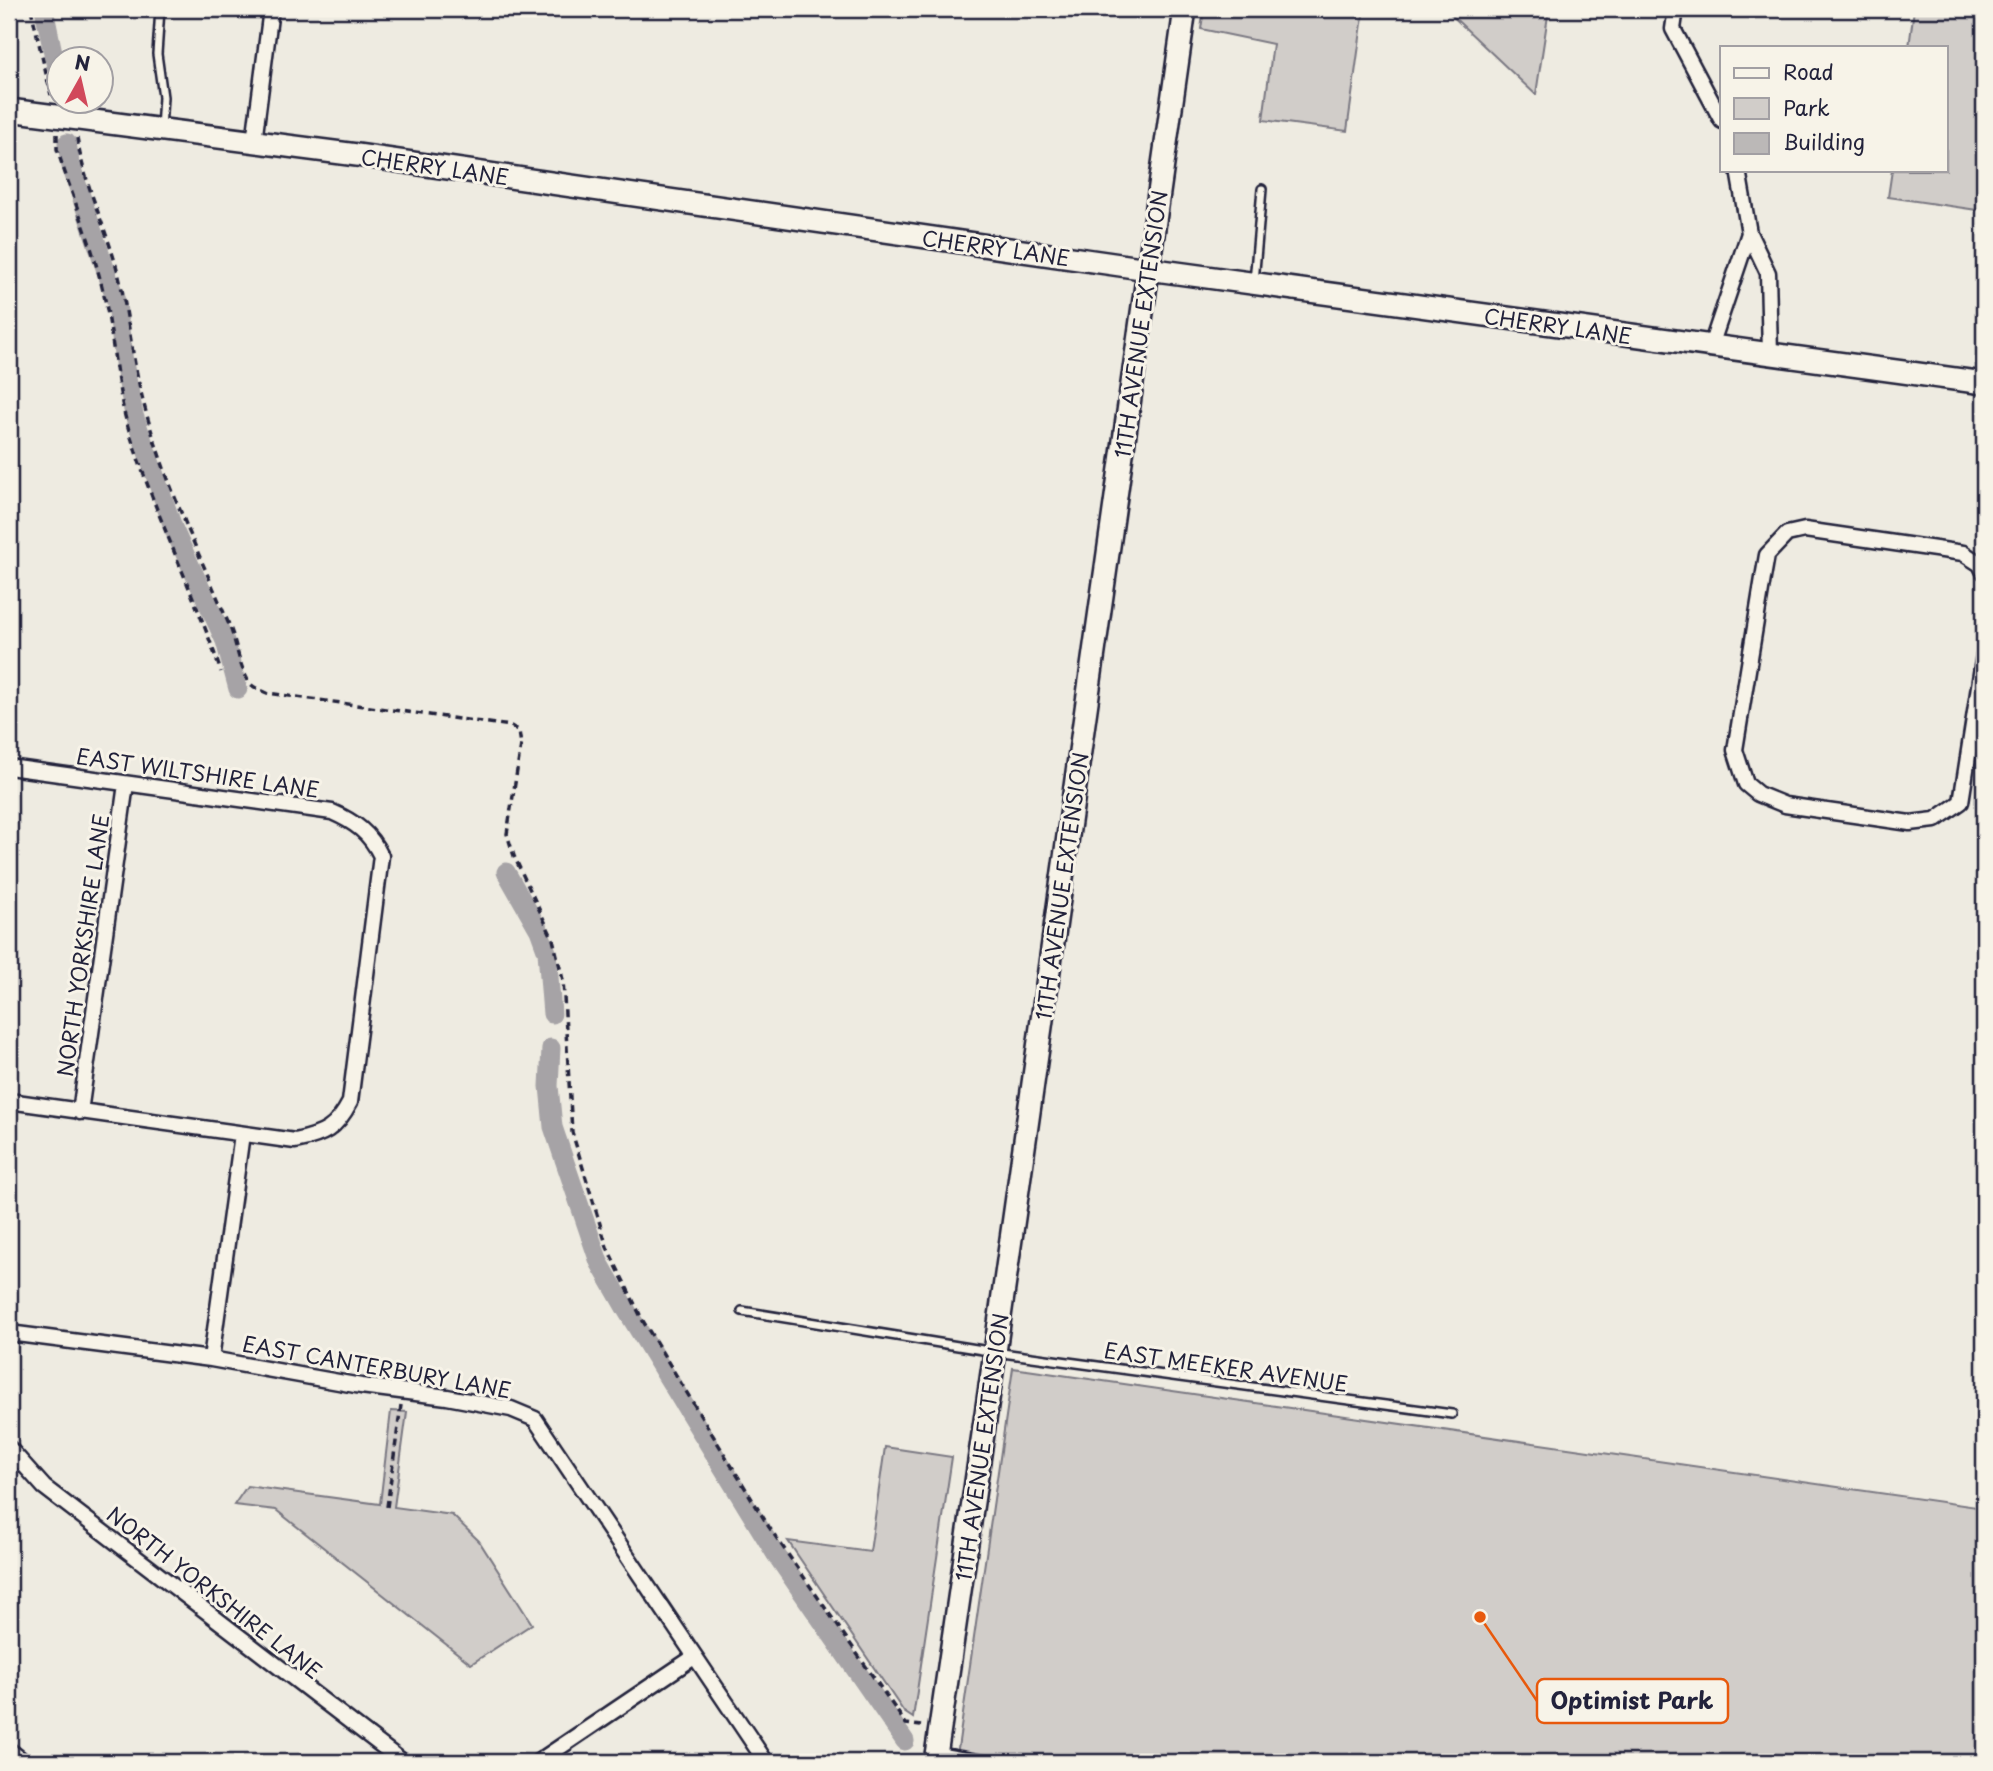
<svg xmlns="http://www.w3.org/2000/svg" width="1993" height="1771" font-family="'Playpen Sans',sans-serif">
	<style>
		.green { fill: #d1cdc9; stroke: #7a7882; stroke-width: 2 }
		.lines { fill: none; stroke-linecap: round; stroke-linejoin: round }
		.canal { stroke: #a6a3a6; stroke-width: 19 }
		.building { fill: #bbb8b7; stroke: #22223b; stroke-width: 2; filter: url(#shadow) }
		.lane-casing { stroke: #22223b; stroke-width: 12 }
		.street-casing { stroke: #22223b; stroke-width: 19 }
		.secondary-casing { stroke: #22223b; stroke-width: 26 }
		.path { stroke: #22223b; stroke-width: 3.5; stroke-dasharray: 7 5; stroke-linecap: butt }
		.lane { stroke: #f7f3e8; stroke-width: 7 }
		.street { stroke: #f7f3e8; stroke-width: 14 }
		.secondary { stroke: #f7f3e8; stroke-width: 21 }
		.labels { text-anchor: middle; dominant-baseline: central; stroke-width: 6; stroke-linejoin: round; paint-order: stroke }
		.street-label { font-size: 21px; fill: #22223b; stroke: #f7f3e8 }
		.leader { fill: none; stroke: #e8590c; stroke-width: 2.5 }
		.callout-dot { fill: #e8590c; stroke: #f7f3e8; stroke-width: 2.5 }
		.callout { fill: #f7f3e8; stroke: #e8590c; stroke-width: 2.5 }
		.callout-label { font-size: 23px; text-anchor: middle; font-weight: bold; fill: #22223b }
	</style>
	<defs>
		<filter id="shadow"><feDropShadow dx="8" dy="4.5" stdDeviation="3.5" flood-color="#0004"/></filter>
	</defs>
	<rect width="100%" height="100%" fill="#eeebe1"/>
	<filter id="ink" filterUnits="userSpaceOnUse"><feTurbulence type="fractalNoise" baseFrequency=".0143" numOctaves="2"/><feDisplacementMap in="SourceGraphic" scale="14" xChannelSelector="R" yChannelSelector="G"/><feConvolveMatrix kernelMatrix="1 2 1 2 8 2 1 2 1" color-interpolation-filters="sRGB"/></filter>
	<g filter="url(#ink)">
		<path class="green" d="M1204,9H1364L1347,131L1263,120L1273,44L1201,29Z
			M1445,9H1549L1536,94H1535Z
			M1914,9H1984V211L1888,197L1892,170H1946V47H1909Z
			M1013,1368L1984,1508V1762H956Z
			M391,1411L407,1412L394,1507L452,1515L479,1541L532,1624L471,1664L276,1510L234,1505L247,1486L380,1504Z
			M885,1447L952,1457L913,1718L904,1712L788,1541L870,1552Z"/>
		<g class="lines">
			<path class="canal" d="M44,9L57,72
				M67,143L70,163L117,304L124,363L134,415L174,530L225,641L238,689
				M506,872L539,930L547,952L552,1014
				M551,1048L549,1086L553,1127L599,1262L627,1311L775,1553L905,1741"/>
		</g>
		<path class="building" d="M1776,1754L1806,1757L1805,1762H1775Z"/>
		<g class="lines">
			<defs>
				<path id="lane" d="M160,9L157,54L163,97L161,129
					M1254,282L1262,189
					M742,1311L995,1352L1452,1414
					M940,1752L997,1762"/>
				<path id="street" d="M1676,9L1673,29L1722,121
					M254,142L271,9
					M1738,170L1749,233
					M1711,346L1749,233L1768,273L1770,354
					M1984,572L1980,564L1963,553L1805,530L1787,534L1767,555L1763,578L1735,750L1746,784L1758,794L1785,805L1910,823L1935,820L1961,802L1984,654
					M9,767L332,812C355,822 370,833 381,856L350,1102C336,1129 324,1135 295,1141L9,1101
					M80,1112L126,784
					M9,1333L211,1359L361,1386L447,1397L511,1409L535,1419L766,1762
					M211,1359L242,1134
					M9,1448L44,1487L403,1762
					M9,1750L24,1762
					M538,1762L694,1657"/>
				<path id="secondary" d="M9,110L357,155L1148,269L1984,383
					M935,1762L995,1352L1185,9"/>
			</defs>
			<use href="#lane" class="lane-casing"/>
			<use href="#street" class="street-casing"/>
			<use href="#secondary" class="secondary-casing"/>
			<path class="path" d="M31,9L51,95
				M57,134V149C72,196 92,243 103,291C114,336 115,383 128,427C153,511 193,589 221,672
				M77,138C84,184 105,225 117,269C127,306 130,342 138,379C156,465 196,546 230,627C237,645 239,666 249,682C253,688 261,690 267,693L511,726L519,731L521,745L507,834L514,856L553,939L563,980L572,1132L607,1247L643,1321L769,1527L906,1724L921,1726
				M387,1507L401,1405"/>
			<use href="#lane" class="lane"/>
			<use href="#street" class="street"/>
			<use href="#secondary" class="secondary"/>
		</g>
	</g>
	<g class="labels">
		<g class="street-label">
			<text transform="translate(435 166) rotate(8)">CHERRY LANE</text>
			<text transform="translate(996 247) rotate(8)">CHERRY LANE</text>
			<text transform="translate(1140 324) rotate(-82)">11TH AVENUE EXTENSION</text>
			<text transform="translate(1558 325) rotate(8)">CHERRY LANE</text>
			<text transform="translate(198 772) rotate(8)">EAST WILTSHIRE LANE</text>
			<text transform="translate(1061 886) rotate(-82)">11TH AVENUE EXTENSION</text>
			<text transform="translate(82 945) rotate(-82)">NORTH YORKSHIRE LANE</text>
			<text transform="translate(377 1366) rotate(10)">EAST CANTERBURY LANE</text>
			<text transform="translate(1226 1366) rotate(8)">EAST MEEKER AVENUE</text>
			<text transform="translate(981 1447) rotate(-82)">11TH AVENUE EXTENSION</text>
			<text transform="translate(215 1592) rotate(38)">NORTH YORKSHIRE LANE</text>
		</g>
	</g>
	<path class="leader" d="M1480 1617L1537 1701"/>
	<circle class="callout-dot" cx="1480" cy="1617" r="7"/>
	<rect class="callout" x="1537" y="1679" width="191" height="44" rx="7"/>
	<g class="callout-label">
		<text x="1632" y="1709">Optimist Park</text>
	</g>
	<rect width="1993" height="1771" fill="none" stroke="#f7f3e8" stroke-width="35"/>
	<rect x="18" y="18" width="1958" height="1736" fill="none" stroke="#22223b" stroke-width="2.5" filter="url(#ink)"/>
	<rect x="1720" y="46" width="228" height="126" fill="#f7f3e8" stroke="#a29fa3" stroke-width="2"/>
	<rect x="1734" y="68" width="35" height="10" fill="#f7f3e8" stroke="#a29fa3" stroke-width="2"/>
	<text x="1783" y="80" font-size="21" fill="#22223b">Road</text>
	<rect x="1734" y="98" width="35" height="21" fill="#d1cdc9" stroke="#a29fa3" stroke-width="2"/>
	<text x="1783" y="116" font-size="21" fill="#22223b">Park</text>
	<rect x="1734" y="133" width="35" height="21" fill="#bbb8b7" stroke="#a29fa3" stroke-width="2"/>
	<text x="1783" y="150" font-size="21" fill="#22223b">Building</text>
	<g transform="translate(80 80) rotate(8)"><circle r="33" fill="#f7f3e8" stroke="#a29fa3" stroke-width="2"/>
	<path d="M0-5L12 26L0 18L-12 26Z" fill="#d1495b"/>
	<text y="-10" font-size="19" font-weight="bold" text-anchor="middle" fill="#22223b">N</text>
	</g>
</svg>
